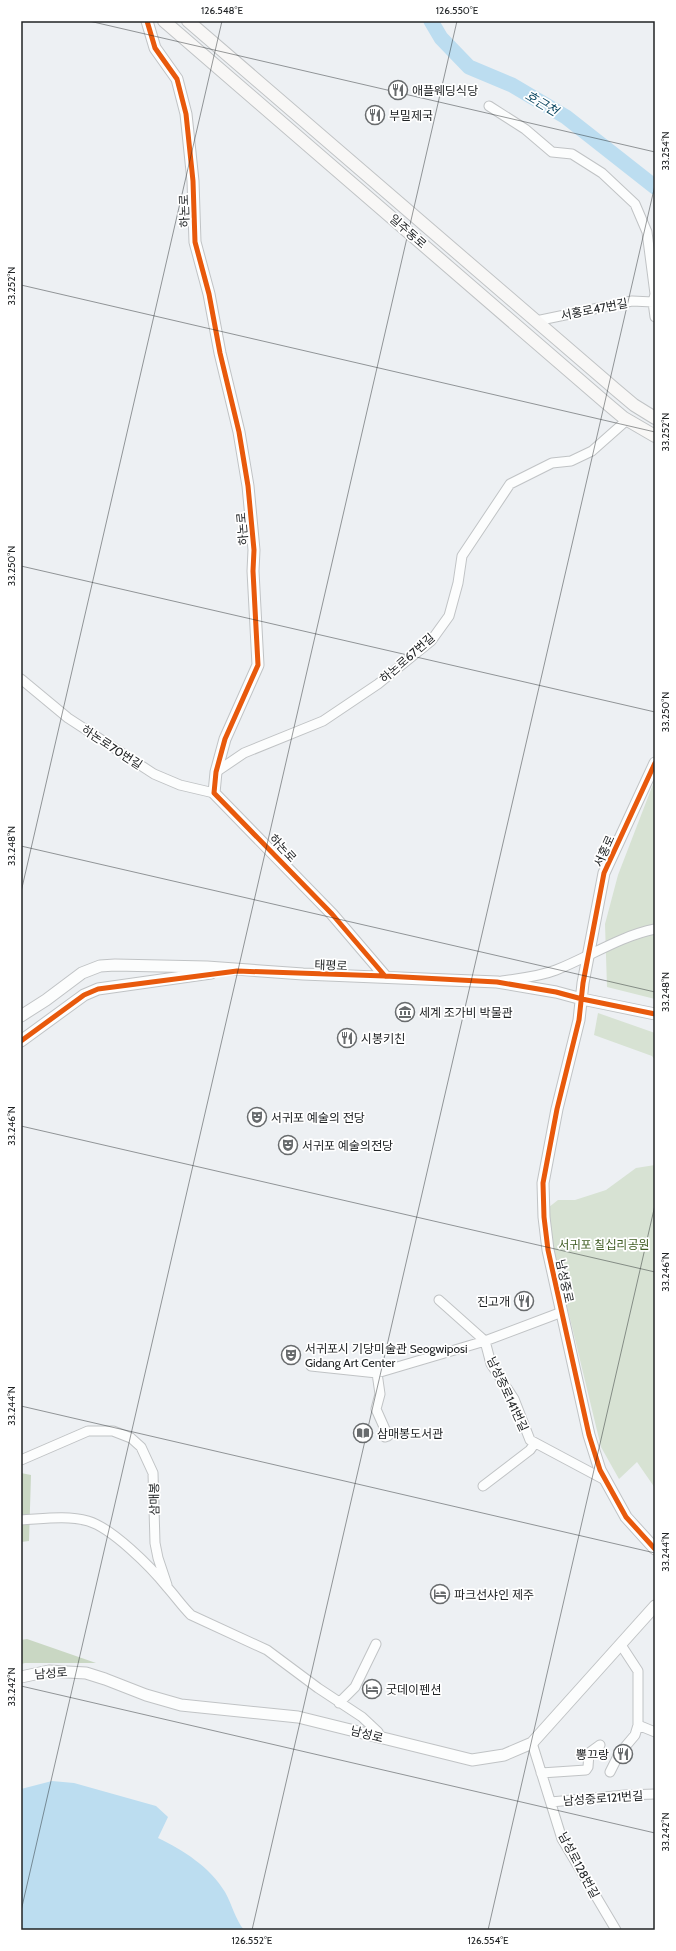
<svg xmlns="http://www.w3.org/2000/svg" width="676" height="1951" font-family="Cabin,'Noto Sans KR',sans-serif">
	<style>
		.green { fill: #d7e2d3 }
		.forest { fill: #c9d7c3 }
		.water { fill: #bcddf0 }
		.lines { fill: none; stroke-linecap: round; stroke-linejoin: round }
		.river { stroke: #bcddf0; stroke-width: 15 }
		.minor-casing { stroke: #c0c3c5; stroke-width: 11 }
		.tertiary-casing { stroke: #c0c3c5; stroke-width: 13 }
		.secondary-casing { stroke: #c0c3c5; stroke-width: 14 }
		.minor { stroke: #fcfdfd; stroke-width: 9 }
		.tertiary { stroke: #fcfdfd; stroke-width: 11 }
		.secondary { stroke: #f8f7f6; stroke-width: 12 }
		.cycleway-casing { stroke: #fff; stroke-width: 8 }
		.cycleway { stroke: #e8590c; stroke-width: 5 }
		.ticks { fill: none; stroke: #202325; stroke-width: 1; stroke-opacity: 0.45 }
		.labels { text-anchor: middle; dominant-baseline: central; stroke-width: 3.5; stroke-linejoin: round; paint-order: stroke }
		.poi-label { font-size: 12px; fill: #202325; stroke: #fff; text-anchor: start }
		.street-label { font-size: 12px; fill: #202325; stroke: #fff }
		.park-label { font-size: 12px; fill: #3f5c23; stroke: #fff }
		.water-label { font-size: 13px; font-style: italic; fill: #0d4862; stroke: #fff }
		.neatline { fill: none; stroke: #202325; stroke-width: 1.5 }
		.ticks-label { font-size: 10px; text-anchor: middle; fill: #202325 }
	</style>
	<rect width="100%" height="100%" fill="#edf0f3"/>
	<path class="green" d="M655,779V999L607,987L605,924L618,875Z
		M598,1013L655,1033V1060L652,1056L594,1035Z
		M655,1165V1488L637,1462L619,1479L601,1447L544,1211L558,1200H575L606,1190L636,1168Z"/>
	<path class="forest" d="M21,1473L31,1475L29,1541L21,1542Z
		M27,1639L96,1663H25L21,1664V1640Z"/>
	<path class="water" d="M52,1781L74,1783L156,1806L168,1817L158,1838C183,1850 210,1867 225,1892C232,1904 235,1919 244,1930H21V1789Z"/>
	<g class="lines">
		<path class="river" d="M431,21L441,38L469,67L512,85L566,117L655,187"/>
		<defs>
			<path id="minor" d="M489,106L525,129L552,152L572,154L602,173L635,204L647,232L655,294L653,302L655,317
				M536,321L632,301L653,302
				M21,679L68,718L154,774L180,785L214,793
				M216,772L244,753L323,721L378,684L431,641L449,616L458,583L462,556L510,484L552,463L571,461L592,451L627,420
				M502,981C521,978 538,977 556,970C589,957 620,936 655,929
				M439,1300L485,1341L491,1364L514,1399L530,1440L605,1480
				M311,1366L377,1373L485,1341L562,1312
				M377,1373L380,1394L376,1409L388,1436L385,1437
				M21,1460L88,1431H113L131,1438L141,1447L153,1473L155,1543L158,1558L167,1585
				M483,1486L530,1450L535,1443
				M21,1520C42,1519 67,1515 88,1521C112,1528 151,1567 167,1587C176,1597 182,1606 191,1615L267,1650L318,1688L362,1717L378,1732L376,1736
				M339,1703L355,1687L376,1644
				M638,1725L655,1732
				M532,1743L562,1839L616,1930
				M610,1772L619,1754L635,1735L638,1725V1671L621,1645
				M541,1773L586,1770L588,1767L589,1753L600,1745
				M551,1802L625,1795L655,1794"/>
			<path id="tertiary" d="M147,21L155,48L177,79L186,114L193,181L195,242L209,294L220,353L239,432L248,486L254,550L253,571L258,665L225,739L216,772L214,793L332,914L385,976
				M655,763L604,873L583,983L579,1020L557,1109L543,1183L544,1217L548,1250L589,1435L600,1470L626,1517L655,1549
				M21,1016L46,1000L82,973L100,966L115,965L207,967L303,974L497,982L556,992L582,999L655,1014
				M21,1041L84,995L98,989L211,973
				M21,1677L49,1671L86,1673L105,1679L146,1695L181,1705L298,1717L472,1760L504,1755L532,1743L655,1606"/>
			<path id="secondary" d="M164,21L605,402L624,418L655,436
				M188,21L615,389L634,405L655,418"/>
		</defs>
		<use href="#minor" class="minor-casing"/>
		<use href="#tertiary" class="tertiary-casing"/>
		<use href="#secondary" class="secondary-casing"/>
		<use href="#minor" class="minor"/>
		<use href="#tertiary" class="tertiary"/>
		<use href="#secondary" class="secondary"/>
		<defs>
			<path id="cycleway" d="M147,21L155,48L177,79L186,114L193,181L195,242L209,294L220,353L239,432L248,486L254,550L253,571L258,665L225,739L216,772L214,793L332,914L385,976
				M655,763L604,873L583,983L579,1020L557,1109L543,1183L544,1217L548,1250L589,1435L600,1470L626,1517L655,1549
				M21,1041L84,995L98,989L237,971L385,976L497,982L556,992L582,999L655,1014"/>
		</defs>
		<use href="#cycleway" class="cycleway-casing"/>
		<use href="#cycleway" class="cycleway"/>
	</g>
	<path class="ticks" d="M89,21L655,152M21,285L655,432M21,566L655,712M21,846L655,992M21,892L222,21M21,1126L655,1272M21,1406L655,1553M21,1686L655,1833M21,1911L457,21M252,1930L655,185M488,1930L655,1205"/>
	<defs>
		<symbol id="restaurant-ring" viewBox="-11 -11 22 22"><circle r="9.5" fill="#fff" stroke="#686b6d" stroke-width="1.5"/><path d="M-5-6h1v4h1v-4h1v4h1v-4h1v5L-1.5 .5V6h-2V.5L-5-1ZM5-6V6H3V1.5H1.5Q1.5-4 5-6Z" fill="#686b6d"/></symbol>
		<symbol id="museum-ring" viewBox="-11 -11 22 22"><circle r="9.5" fill="#fff" stroke="#686b6d" stroke-width="1.5"/><path d="M0-6L6-3V-2H-6V-3ZM-5-1h2V3h-2ZM-1-1h2V3h-2ZM3-1h2V3H3ZM-6 4H6V6H-6Z" fill="#686b6d"/></symbol>
		<symbol id="theatre-ring" viewBox="-11 -11 22 22"><circle r="9.5" fill="#fff" stroke="#686b6d" stroke-width="1.5"/><path d="M-5-5.5Q0-4 5-5.5V0Q5 5 0 6Q-5 5-5 0ZM-3.3-2.5H-1v1.5H-3.3ZM1-2.5H3.3v1.5H1ZM-2.8 1Q0 5.5 2.8 1Z" fill="#686b6d"/></symbol>
		<symbol id="library-ring" viewBox="-11 -11 22 22"><circle r="9.5" fill="#fff" stroke="#686b6d" stroke-width="1.5"/><path d="M-6-4Q-3-5.5-.7-3.5V5Q-3 3-6 4ZM6-4Q3-5.5 .7-3.5V5Q3 3 6 4Z" fill="#686b6d"/></symbol>
		<symbol id="hotel-ring" viewBox="-11 -11 22 22"><circle r="9.5" fill="#fff" stroke="#686b6d" stroke-width="1.5"/><path d="M-6-4.5h1.5V1H6V5H4.5V3h-9V5H-6ZM-4 0a1.8 1.8 0 1 1 3.6 0ZM.5 0V-2.5h3Q6-2.5 6 0Z" fill="#686b6d"/></symbol>
	</defs>
	<g fill-rule="evenodd">
		<use href="#restaurant-ring" x="387" y="79" width="22" height="22"/>
		<use href="#restaurant-ring" x="364" y="104" width="22" height="22"/>
		<use href="#museum-ring" x="394" y="1001" width="22" height="22"/>
		<use href="#restaurant-ring" x="336" y="1027" width="22" height="22"/>
		<use href="#theatre-ring" x="246" y="1106" width="22" height="22"/>
		<use href="#theatre-ring" x="277" y="1134" width="22" height="22"/>
		<use href="#restaurant-ring" x="513" y="1290" width="22" height="22"/>
		<use href="#theatre-ring" x="280" y="1344" width="22" height="22"/>
		<use href="#library-ring" x="352" y="1422" width="22" height="22"/>
		<use href="#hotel-ring" x="429" y="1583" width="22" height="22"/>
		<use href="#hotel-ring" x="361" y="1678" width="22" height="22"/>
		<use href="#restaurant-ring" x="612" y="1743" width="22" height="22"/>
	</g>
	<g class="labels">
		<g class="poi-label">
			<text x="412" y="90">애플웨딩식당</text>
			<text x="389" y="115">부밀제국</text>
			<text x="419" y="1012">세계 조가비 박물관</text>
			<text x="361" y="1038">시봉키친</text>
			<text x="271" y="1117">서귀포 예술의 전당</text>
			<text x="302" y="1145">서귀포 예술의전당</text>
			<text x="510" y="1301" text-anchor="end">진고개</text>
			<text x="305" y="1348">서귀포시 기당미술관 Seogwiposi<tspan x="305" dy="14">Gidang Art Center</tspan></text>
			<text x="377" y="1433">삼매봉도서관</text>
			<text x="454" y="1594">파크선샤인 제주</text>
			<text x="386" y="1689">굿데이펜션</text>
			<text x="609" y="1754" text-anchor="end">뽕끄랑</text>
		</g>
		<g class="street-label">
			<text transform="translate(184 211) rotate(-92)">하논로</text>
			<text transform="translate(408 231) rotate(41)">일주동로</text>
			<text transform="translate(594 309) rotate(-11)">서홍로47번길</text>
			<text transform="translate(242 529) rotate(-95)">하논로</text>
			<text transform="translate(407 658) rotate(-41)">하논로67번길</text>
			<text transform="translate(112 747) rotate(33)">하논로70번길</text>
			<text transform="translate(283 848) rotate(47)">하논로</text>
			<text transform="translate(604 851) rotate(-66)">서홍로</text>
			<text transform="translate(331 965) rotate(2)">태평로</text>
			<text transform="translate(565 1281) rotate(78)">남성중로</text>
			<text transform="translate(508 1394) rotate(65)">남성중로141번길</text>
			<text transform="translate(154 1499) rotate(-91)">삼매봉</text>
			<text transform="translate(51 1673) rotate(-4)">남성로</text>
			<text transform="translate(367 1734) rotate(14)">남성로</text>
			<text transform="translate(603 1798) rotate(-4)">남성중로121번길</text>
			<text transform="translate(579 1865) rotate(62)">남성로128번길</text>
		</g>
		<g class="park-label">
			<text x="604" y="1244">서귀포 칠십리공원</text>
		</g>
		<g class="water-label">
			<text transform="translate(542 103) rotate(31)">호근천</text>
		</g>
	</g>
	<rect width="676" height="1951" fill="none" stroke="#ffffff" stroke-width="44"/>
	<rect x="22" y="22" width="632" height="1907" class="neatline"/>
	<g class="ticks-label">
		<text x="222" y="14">126.548°E</text>
		<text x="457" y="14">126.550°E</text>
		<text transform="translate(665 151) rotate(-90)" y="4">33.254°N</text>
		<text transform="translate(11 286) rotate(-90)" y="4">33.252°N</text>
		<text transform="translate(665 432) rotate(-90)" y="4">33.252°N</text>
		<text transform="translate(11 566) rotate(-90)" y="4">33.250°N</text>
		<text transform="translate(665 712) rotate(-90)" y="4">33.250°N</text>
		<text transform="translate(11 846) rotate(-90)" y="4">33.248°N</text>
		<text transform="translate(665 992) rotate(-90)" y="4">33.248°N</text>
		<text transform="translate(11 1126) rotate(-90)" y="4">33.246°N</text>
		<text transform="translate(665 1272) rotate(-90)" y="4">33.246°N</text>
		<text transform="translate(11 1406) rotate(-90)" y="4">33.244°N</text>
		<text transform="translate(665 1552) rotate(-90)" y="4">33.244°N</text>
		<text transform="translate(11 1687) rotate(-90)" y="4">33.242°N</text>
		<text transform="translate(665 1832) rotate(-90)" y="4">33.242°N</text>
		<text x="252" y="1944">126.552°E</text>
		<text x="488" y="1944">126.554°E</text>
	</g>
</svg>
